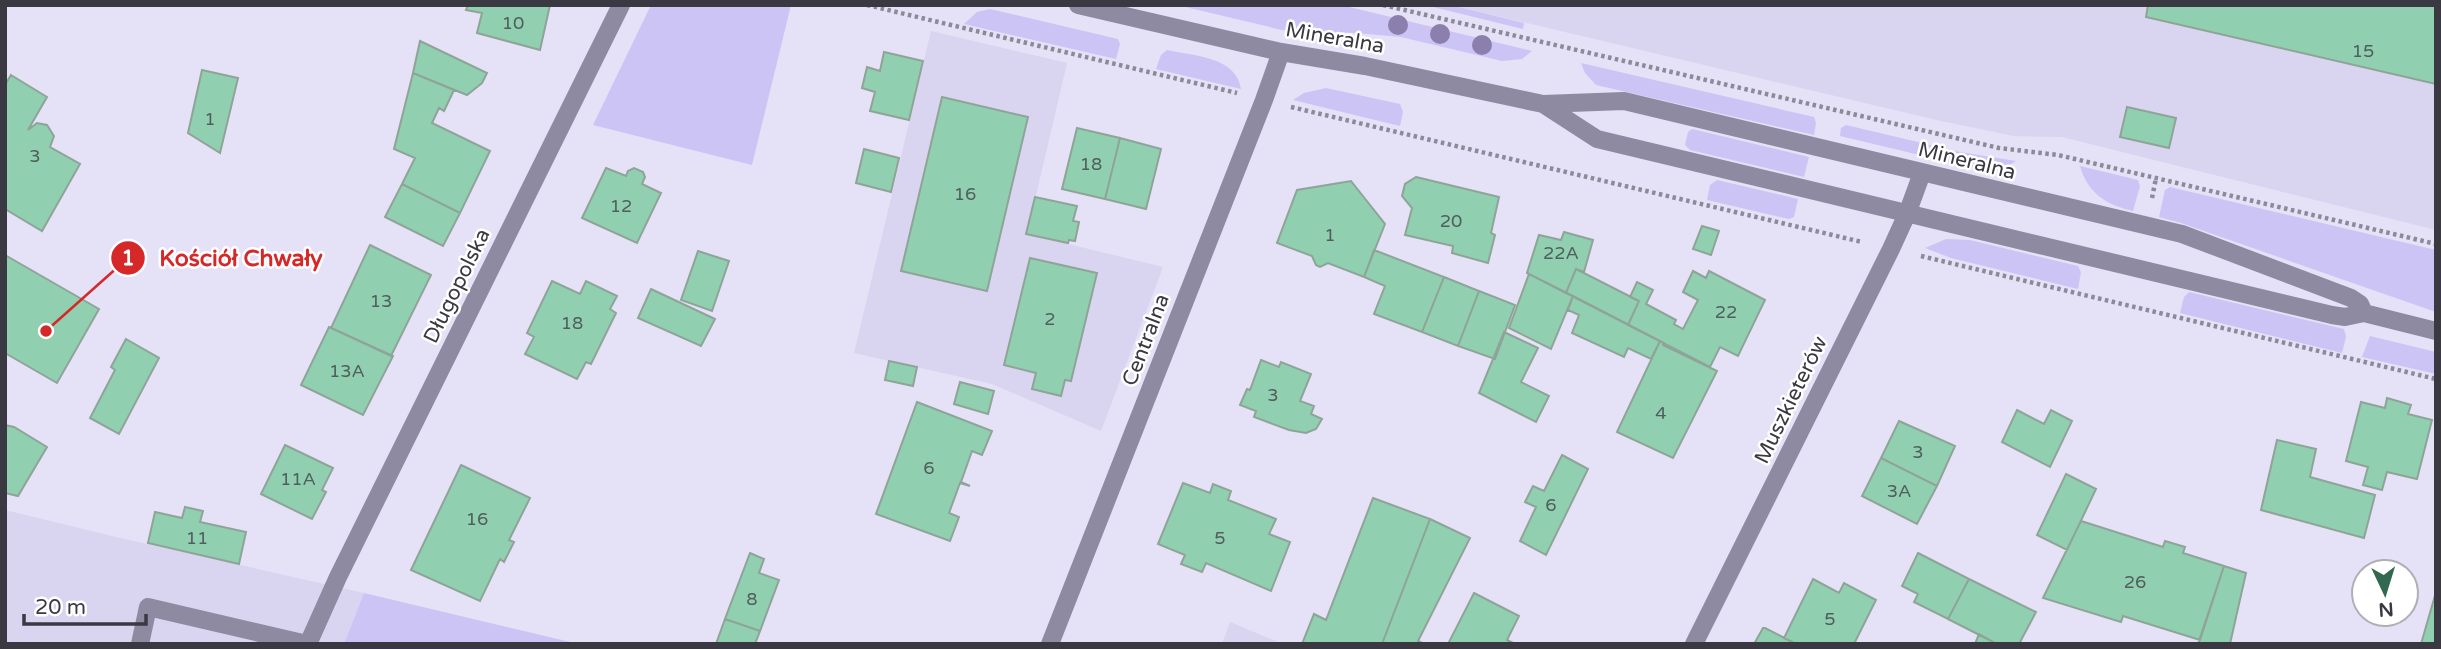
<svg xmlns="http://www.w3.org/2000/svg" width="2441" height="649" font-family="'Varela Round',sans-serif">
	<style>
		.built { fill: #d9d4f0 }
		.green { fill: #cdc4f6 }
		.building { fill: #90d0b0; stroke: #8fa498; stroke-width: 2 }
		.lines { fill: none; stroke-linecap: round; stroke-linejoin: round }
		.path { stroke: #8c8998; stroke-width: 4.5; stroke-dasharray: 3.5 3.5; stroke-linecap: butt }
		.minor { stroke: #8e8aa2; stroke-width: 18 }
		.tree { fill: #8a7fad }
		.labels { text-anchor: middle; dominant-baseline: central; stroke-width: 5; stroke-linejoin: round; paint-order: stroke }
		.number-label { font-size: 18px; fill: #505e5d }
		.street-label { font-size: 21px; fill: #3a3841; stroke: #fff }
		.leader { fill: none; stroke: #d62828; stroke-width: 2.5 }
		.callout-dot { fill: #d62828; stroke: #fff; stroke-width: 2.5 }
		.mark-label { font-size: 21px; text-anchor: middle; font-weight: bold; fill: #fff }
		.callout-label { font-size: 23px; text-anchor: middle; font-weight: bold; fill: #d62828; stroke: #fff; stroke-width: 5; stroke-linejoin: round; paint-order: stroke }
	</style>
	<rect width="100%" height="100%" fill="#e5e1f7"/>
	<path class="built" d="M1451,5H2436V230L2062,137L2014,136L1941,121Z
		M931,31L1067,63L1027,234L1163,267L1101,431L992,384L854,353Z
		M5,510L116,537L364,593L344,644H5Z
		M1230,622L1283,644H1222Z"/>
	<path class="green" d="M651,5H791L752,165L593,125Z
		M1177,5H1341L1532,51L1522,59L1502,61L1401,37L1356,33L1282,30Z
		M1425,5H1451L1524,23L1523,29Z
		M990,9L1118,39L1120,44L1116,59L964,24L977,12Z
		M1167,50C1193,56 1236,56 1241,89L1156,69L1161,55Z
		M1581,63L1814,117L1816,123L1814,135L1596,85L1585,73Z
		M1326,88L1400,104L1403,112L1400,126L1293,100L1304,93Z
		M1846,125L1960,152L2016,161L2003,169L1987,171L1840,136L1841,128Z
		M1692,129L1809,157L1804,177L1690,150L1685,145L1688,132Z
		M2080,166L2138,180L2140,186L2133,211C2107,205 2088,194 2080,166Z
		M1717,180L1798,199L1794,217L1789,219L1707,200L1710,185Z
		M2170,187L2436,250V312L2181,223L2159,217L2165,190Z
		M1946,239L1970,240L2078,266L2081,272L2078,289L1951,258L1925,248Z
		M2189,292L2344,329L2346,337L2342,353L2180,313L2184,297Z
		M2370,336L2436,352V374L2362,357Z
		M364,593L579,644H344Z"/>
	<path class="building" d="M468,5H550L540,50L477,33L482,13L466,10Z
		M2148,5H2436V84L2146,17Z
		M420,41L487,73L482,83L467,95L413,73Z
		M884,52L923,61L909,120L870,111L875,92L862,88L867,67L880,71Z
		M202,70L238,78L220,153L188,133Z
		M413,73L454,90L444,111L439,108L432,123L490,151L460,213L402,184L415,158L394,149Z
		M11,75L47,97L28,130L37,123L47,125L54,136L50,147L80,164L42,231L5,209V85Z
		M942,97L1028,117L987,291L901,271Z
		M2127,107L2176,118L2169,148L2120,137Z
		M1077,128L1120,138L1105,199L1062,189Z
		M1120,138L1161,149L1146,209L1105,199Z
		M864,149L899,158L891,192L856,183Z
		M606,168L626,176L628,171L634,168L643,172L645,177L642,184L661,193L637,243L582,218Z
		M1416,177L1499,197L1491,233L1495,235L1488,263L1452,253L1453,246L1405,235L1412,208L1402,196L1405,184Z
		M1351,181L1385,224L1364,277L1328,263L1320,267L1316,265L1312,256L1277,243L1297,190Z
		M402,184L460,213L443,246L385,217Z
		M1035,197L1077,206L1073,221L1079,222L1075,241L1069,240L1068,243L1026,234Z
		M1702,226L1719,231L1711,255L1693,249Z
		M1564,232L1593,240L1584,272L1576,269L1566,293L1527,273L1539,235L1561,240Z
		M370,245L431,275L391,356L331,328Z
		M1374,250L1444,277L1422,332L1374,314L1385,286L1364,277Z
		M698,251L729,261L712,311L681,300Z
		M5,255L99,309L57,383L5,353Z
		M1030,258L1097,273L1071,381L1065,380L1061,396L1032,389L1036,373L1004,365Z
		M1576,269L1639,301L1628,325L1566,293Z
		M1693,271L1706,278L1709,271L1765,300L1738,356L1720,347L1710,367L1628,325L1639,301L1630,297L1637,282L1653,290L1646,304L1676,320L1674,324L1683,329L1698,300L1683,292Z
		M1529,274L1573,296L1551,349L1509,328Z
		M1444,277L1479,291L1458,346L1422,332Z
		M552,281L580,294L586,281L617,296L610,309L616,313L591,364L586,362L577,379L525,354L534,337L527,333Z
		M651,289L715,319L701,346L638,318Z
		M1479,291L1515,305L1495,359L1458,346Z
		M1573,296L1660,341L1651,359L1628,348L1624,357L1572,333L1579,315L1568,310Z
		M329,327L393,356L363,415L301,385Z
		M1504,332L1538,348L1521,382L1549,396L1536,422L1479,393Z
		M126,339L159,358L119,434L90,418L115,370L111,367Z
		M1660,341L1664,343L1663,345L1717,371L1673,458L1617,432Z
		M1261,360L1279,367L1281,362L1311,374L1300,401L1314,406L1311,414L1322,419L1316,429L1306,433L1289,430L1254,417L1256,411L1240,405L1247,389L1250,390Z
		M889,361L917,367L913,386L885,380Z
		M960,382L994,391L988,414L954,404Z
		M2387,398L2411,405L2408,414L2432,420L2417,479L2387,472L2382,490L2363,485L2368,467L2346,461L2361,402L2385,408Z
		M917,402L992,431L982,455L972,451L961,482L970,486L960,483L949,513L959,517L950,541L876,514Z
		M2017,410L2044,424L2051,410L2072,421L2050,467L2002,442Z
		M1899,421L1955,446L1937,486L1881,458Z
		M5,425L14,427L47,447L18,496L5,493Z
		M2277,440L2316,449L2310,477L2375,495L2364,538L2261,510Z
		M285,445L333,468L322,490L326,492L312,519L261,494Z
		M1562,455L1588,469L1546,555L1520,541L1536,507L1525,502L1533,486L1544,491Z
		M1881,458L1937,486L1917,524L1862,496Z
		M461,465L530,498L509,540L514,542L504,562L500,559L480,601L411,570Z
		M2066,474L2096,489L2067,550L2037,535Z
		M1183,483L1210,493L1213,484L1231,491L1228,500L1276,519L1269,534L1290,542L1271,591L1206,563L1202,572L1181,564L1185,555L1158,544Z
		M1373,498L1430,519L1382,644H1302L1314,614L1326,620Z
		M185,507L203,511L200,522L246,532L239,564L148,543L155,512L182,518Z
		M1430,519L1470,538L1418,641L1424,644H1382Z
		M2081,521L2163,547L2165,541L2185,547L2183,553L2224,566L2200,640L2123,616L2121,622L2043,598Z
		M750,553L764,559L759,573L779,580L760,631L725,619Z
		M1918,553L1969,579L1948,619L1914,602L1918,594L1902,586Z
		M2224,566L2246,573L2230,644H2198Z
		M1813,579L1839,593L1844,583L1876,600L1854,644H1796L1784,638Z
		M1969,579L2036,612L2019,644H1997L1948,619Z
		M2436,592V644H2421Z
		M1474,593L1519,616L1507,640L1515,644H1448Z
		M725,619L760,631L755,644H716Z
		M1763,628H1765L1796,644H1754Z
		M1979,634L1997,644H1975Z"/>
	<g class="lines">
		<path class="path" d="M867,5L1237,93
			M1383,5L1999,148L2058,155L2436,244
			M1291,107L1862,242
			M2152,198L2156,178
			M1921,256L2436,379"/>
		<path class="minor" d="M1078,5L1281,52L1365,66L1543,104L1624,101L2182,234L2351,298L2360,304L2364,313
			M1543,104L1597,139L2332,315L2345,317L2364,313L2436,331
			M140,644L148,607L307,644
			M308,644L338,577L621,5
			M1050,644L1264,100L1281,52
			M1694,644L1891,249L1907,214L1922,173"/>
	</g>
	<g class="tree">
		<circle cx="1398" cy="25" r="10"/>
		<circle cx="1440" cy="34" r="10"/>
		<circle cx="1482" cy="45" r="10"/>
	</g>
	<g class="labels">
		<g class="number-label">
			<text x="513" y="23">10</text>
			<text x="2363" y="51">15</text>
			<text x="210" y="119">1</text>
			<text x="35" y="156">3</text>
			<text x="1091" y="164">18</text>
			<text x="965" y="194">16</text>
			<text x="621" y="206">12</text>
			<text x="1451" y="221">20</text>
			<text x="1330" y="235">1</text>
			<text x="1561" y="253">22A</text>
			<text x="381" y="301">13</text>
			<text x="1726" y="312">22</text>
			<text x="1050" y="319">2</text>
			<text x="572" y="323">18</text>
			<text x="347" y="371">13A</text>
			<text x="1273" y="395">3</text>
			<text x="1661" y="413">4</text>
			<text x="1918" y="452">3</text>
			<text x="929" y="468">6</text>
			<text x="298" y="479">11A</text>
			<text x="1899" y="491">3A</text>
			<text x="1551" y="505">6</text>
			<text x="477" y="519">16</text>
			<text x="197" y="538">11</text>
			<text x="1220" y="538">5</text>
			<text x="2135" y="582">26</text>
			<text x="752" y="599">8</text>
			<text x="1830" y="619">5</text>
		</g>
		<g class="street-label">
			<text transform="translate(1335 38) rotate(10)">Mineralna</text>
			<text transform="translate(1967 161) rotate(14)">Mineralna</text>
			<text transform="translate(457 286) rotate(-64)">Długopolska</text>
			<text transform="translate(1146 340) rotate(-69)">Centralna</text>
			<text transform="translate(1791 400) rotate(-64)">Muszkieterów</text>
		</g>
	</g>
	<path class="leader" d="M46 331L128 258"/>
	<g class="callout-dot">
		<circle cx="46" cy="331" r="7"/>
		<circle cx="128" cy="258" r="18"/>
	</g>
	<g class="mark-label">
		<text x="128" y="265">1</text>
	</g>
	<g class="callout-label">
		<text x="241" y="266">Kościół Chwały</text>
	</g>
	<rect width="2441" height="649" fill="none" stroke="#3a3841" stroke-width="14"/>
	<g transform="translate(2385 593) rotate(176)"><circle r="33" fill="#ffffff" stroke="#b0afb3" stroke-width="2"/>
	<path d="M0-5L12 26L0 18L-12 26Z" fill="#31684f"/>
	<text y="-10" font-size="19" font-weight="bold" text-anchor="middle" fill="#3a3841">N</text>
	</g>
	<path d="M24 614v10h122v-10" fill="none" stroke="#3a3841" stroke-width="3.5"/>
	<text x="35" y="614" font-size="21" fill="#3a3841" stroke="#ffffff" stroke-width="5" paint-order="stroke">20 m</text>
</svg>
